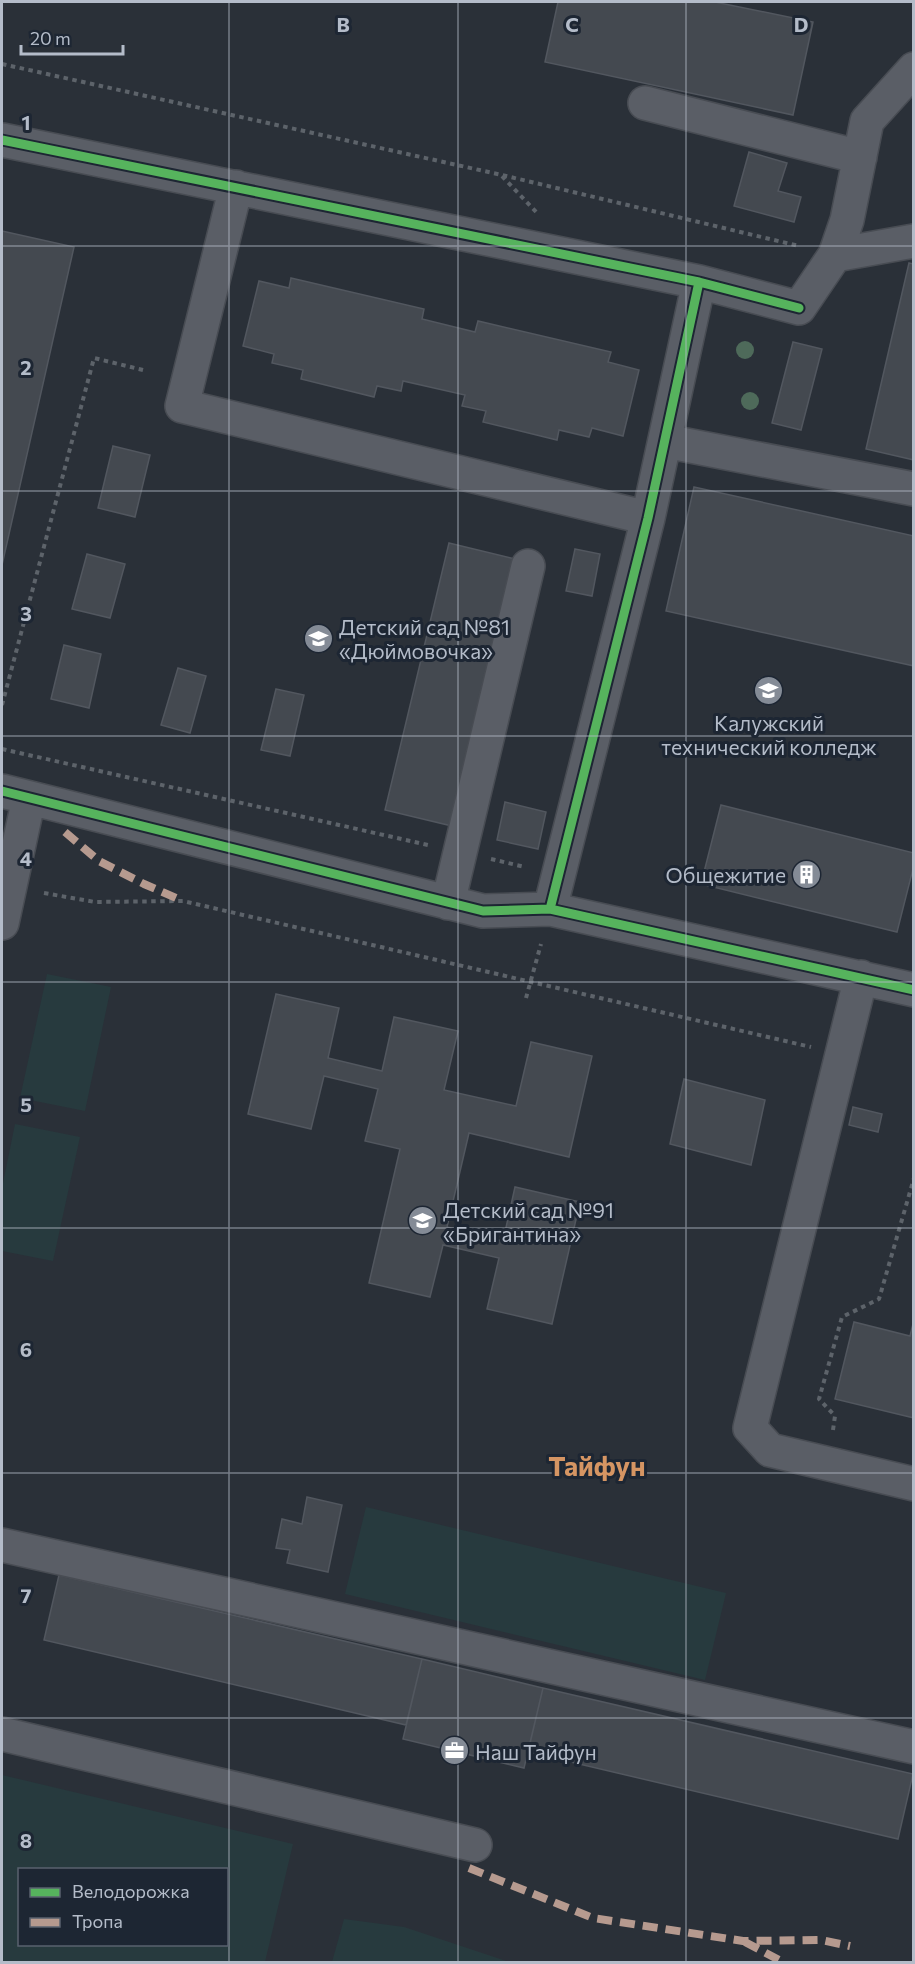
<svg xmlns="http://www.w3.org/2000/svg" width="915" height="1964" font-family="Commissioner,sans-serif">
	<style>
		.green { fill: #273a3e; fill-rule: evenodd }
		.building { fill: #444950; stroke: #52575f; stroke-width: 1.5 }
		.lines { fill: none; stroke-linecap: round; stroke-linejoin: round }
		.minor-casing { stroke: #484c53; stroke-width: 36 }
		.path { stroke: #5d636a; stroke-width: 4; stroke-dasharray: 4.5 4.5; stroke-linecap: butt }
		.minor { stroke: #5a5e66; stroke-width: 33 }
		.quiet { stroke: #b69a8f; stroke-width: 8; stroke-dasharray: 15 8; stroke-linecap: butt }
		.cycleway-casing { stroke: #1d2633; stroke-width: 13 }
		.cycleway { stroke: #56b35d; stroke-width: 9 }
		.tree { fill: #4e6a5a }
		.grid { fill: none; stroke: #b4bcc9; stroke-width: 1.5; stroke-opacity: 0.55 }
		.labels { text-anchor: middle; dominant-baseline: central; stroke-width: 6; stroke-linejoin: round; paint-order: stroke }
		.poi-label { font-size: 21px; fill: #b4bcc9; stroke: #1d2633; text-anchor: start }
		.district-label { font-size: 27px; font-weight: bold; fill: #d59563; stroke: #1d2633 }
		.grid-label { font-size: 20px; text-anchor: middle; font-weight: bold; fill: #b4bcc9; stroke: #1d2633; stroke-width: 6; stroke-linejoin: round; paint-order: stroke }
	</style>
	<rect width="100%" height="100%" fill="#2a3038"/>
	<path class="green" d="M47,974L111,987L85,1111L20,1098Z
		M15,1124L80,1137L53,1261L2,1251V1188Z
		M366,1507L726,1593L705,1680L345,1594Z
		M2,1775L293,1844L265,1962H2ZM20,1870H226V1944H20Z
		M344,1919L404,1927L509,1962H332Z"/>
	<path class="building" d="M558,2H715L813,22L793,115L545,62Z
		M749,152L787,163L778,191L801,197L794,222L734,206Z
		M2,231L74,247L2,565Z
		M909,263L914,264V460L866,449Z
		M291,278L424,309L422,319L475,332L478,321L611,352L608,362L639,370L623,436L592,428L589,437L559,430L557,440L483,422L486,411L462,406L465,395L403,381L401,391L377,386L374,397L301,379L303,370L272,363L274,354L243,346L259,281L289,288Z
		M793,342L822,349L801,430L772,423Z
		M113,446L150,455L135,517L98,508Z
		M694,487L914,536V666L666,611Z
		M449,543L515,559L452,826L385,810Z
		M575,549L600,554L592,596L566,591Z
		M87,554L125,564L110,618L72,609Z
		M64,645L101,654L89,708L51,699Z
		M178,668L206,676L190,733L161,725Z
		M276,689L304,695L290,756L261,750Z
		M505,802L546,812L538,849L497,840Z
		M721,805L914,853V865L897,932L701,884Z
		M276,994L339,1008L328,1058L382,1071L394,1017L458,1031L444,1090L516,1106L531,1042L592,1056L569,1157L469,1133L447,1227L503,1241L515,1187L580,1202L552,1324L487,1309L499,1258L443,1245L430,1297L369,1283L400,1149L365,1141L378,1089L324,1076L311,1129L248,1114Z
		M684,1079L765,1100L751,1165L670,1144Z
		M853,1107L882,1114L878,1132L849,1125Z
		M914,1320V1418L835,1399L854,1322L910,1336Z
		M307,1497L342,1505L328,1572L287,1563L290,1550L276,1548L282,1519L302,1524Z
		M59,1575L422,1659L406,1725L44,1640Z
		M422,1659L543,1688L524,1768L403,1739Z
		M543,1688L913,1774L898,1839L528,1752Z"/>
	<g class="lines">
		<defs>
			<path id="minor" d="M645,103L860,157
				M2,140L699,282L799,308L835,255L914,241
				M236,187L182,406L648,518
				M835,255L847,220L867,121L914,69
				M665,441L914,489
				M2,791L483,911L550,909L914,990
				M448,903L528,566
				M550,909L648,518L699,282
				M2,923L29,798
				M861,977L750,1428L770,1450L914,1484
				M2,1545L914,1747
				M2,1734L475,1845"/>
		</defs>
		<use href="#minor" class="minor-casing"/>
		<path class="path" d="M2,64L502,175L799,246
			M502,176L538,214
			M2,705L94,358L143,370
			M2,749L428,845
			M491,859L525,867
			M44,893L95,902L183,901L811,1047
			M526,998L541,944
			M833,1430L835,1416L819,1399L842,1317L879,1299L914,1178"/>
		<use href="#minor" class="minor"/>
		<path class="quiet" d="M65,832L99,861L144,884L183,901
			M469,1868L593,1918L743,1941L821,1940L850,1946
			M745,1942L783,1962"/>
		<defs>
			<path id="cycleway" d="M2,140L699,282L799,308
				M2,791L483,911L550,909L914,990
				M550,909L648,518L699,282"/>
		</defs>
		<use href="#cycleway" class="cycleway-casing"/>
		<use href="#cycleway" class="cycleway"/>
	</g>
	<g class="tree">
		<circle cx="745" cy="350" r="9"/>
		<circle cx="750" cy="401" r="9"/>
	</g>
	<path class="grid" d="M229,2V1962M458,2V1962M686,2V1962M2,246H914M2,491H914M2,736H914M2,982H914M2,1228H914M2,1473H914M2,1718H914"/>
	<defs>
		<symbol id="school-disc" viewBox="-11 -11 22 22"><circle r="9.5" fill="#848b96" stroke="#1d2633"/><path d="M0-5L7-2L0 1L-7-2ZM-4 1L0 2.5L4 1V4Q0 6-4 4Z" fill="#fff"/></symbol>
		<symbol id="university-disc" viewBox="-11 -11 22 22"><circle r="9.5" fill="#848b96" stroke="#1d2633"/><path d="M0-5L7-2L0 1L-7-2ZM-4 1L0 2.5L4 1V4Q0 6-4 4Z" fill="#fff"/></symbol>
		<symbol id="building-disc" viewBox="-11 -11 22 22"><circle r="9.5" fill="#848b96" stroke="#1d2633"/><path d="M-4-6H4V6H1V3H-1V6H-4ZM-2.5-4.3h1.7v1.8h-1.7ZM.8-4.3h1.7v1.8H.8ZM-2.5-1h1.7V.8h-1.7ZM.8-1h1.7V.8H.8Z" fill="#fff"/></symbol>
		<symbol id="office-disc" viewBox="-11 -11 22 22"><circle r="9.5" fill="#848b96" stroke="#1d2633"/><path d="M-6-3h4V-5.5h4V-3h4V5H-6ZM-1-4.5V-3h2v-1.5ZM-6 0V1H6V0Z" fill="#fff"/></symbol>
	</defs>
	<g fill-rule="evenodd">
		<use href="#school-disc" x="302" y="622" width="33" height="33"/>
		<use href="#university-disc" x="752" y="674" width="33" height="33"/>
		<use href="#building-disc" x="790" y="858" width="33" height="33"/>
		<use href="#school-disc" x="406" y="1204" width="33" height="33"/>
		<use href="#office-disc" x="438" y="1734" width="33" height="33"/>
	</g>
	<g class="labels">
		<g class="poi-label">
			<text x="339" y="626">Детский сад №81<tspan x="339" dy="24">«Дюймовочка»</tspan></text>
			<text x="769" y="722" text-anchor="middle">Калужский<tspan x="769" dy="24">технический колледж</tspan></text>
			<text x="786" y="874" text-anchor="end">Общежитие</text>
			<text x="443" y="1209">Детский сад №91<tspan x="443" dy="24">«Бригантина»</tspan></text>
			<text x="475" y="1751">Наш Тайфун</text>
		</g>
		<g class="district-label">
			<text x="597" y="1465">Тайфун</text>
		</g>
	</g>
	<g class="grid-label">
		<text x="343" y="32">B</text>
		<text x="572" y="32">C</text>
		<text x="801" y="32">D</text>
		<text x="26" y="130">1</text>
		<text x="26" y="375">2</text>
		<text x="26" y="621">3</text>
		<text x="26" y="866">4</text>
		<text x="26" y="1112">5</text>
		<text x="26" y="1357">6</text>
		<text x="26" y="1603">7</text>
		<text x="26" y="1848">8</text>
	</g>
	<rect width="915" height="1964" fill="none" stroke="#b4bcc9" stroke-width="6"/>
	<rect x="18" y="1868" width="210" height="78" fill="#1d2633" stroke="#59626f" stroke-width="1.5"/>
	<rect x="30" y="1888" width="30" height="9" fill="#56b35d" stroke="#59626f" stroke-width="1.5"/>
	<text x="72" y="1898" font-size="18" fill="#b4bcc9">Велодорожка</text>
	<rect x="30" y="1918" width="30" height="9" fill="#b69a8f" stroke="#59626f" stroke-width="1.5"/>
	<text x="72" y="1928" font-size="18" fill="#b4bcc9">Тропа</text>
	<path d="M21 45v9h102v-9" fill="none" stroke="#b4bcc9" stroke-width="3"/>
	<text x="30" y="45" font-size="18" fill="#b4bcc9" stroke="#1d2633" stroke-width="4.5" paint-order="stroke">20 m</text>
</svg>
